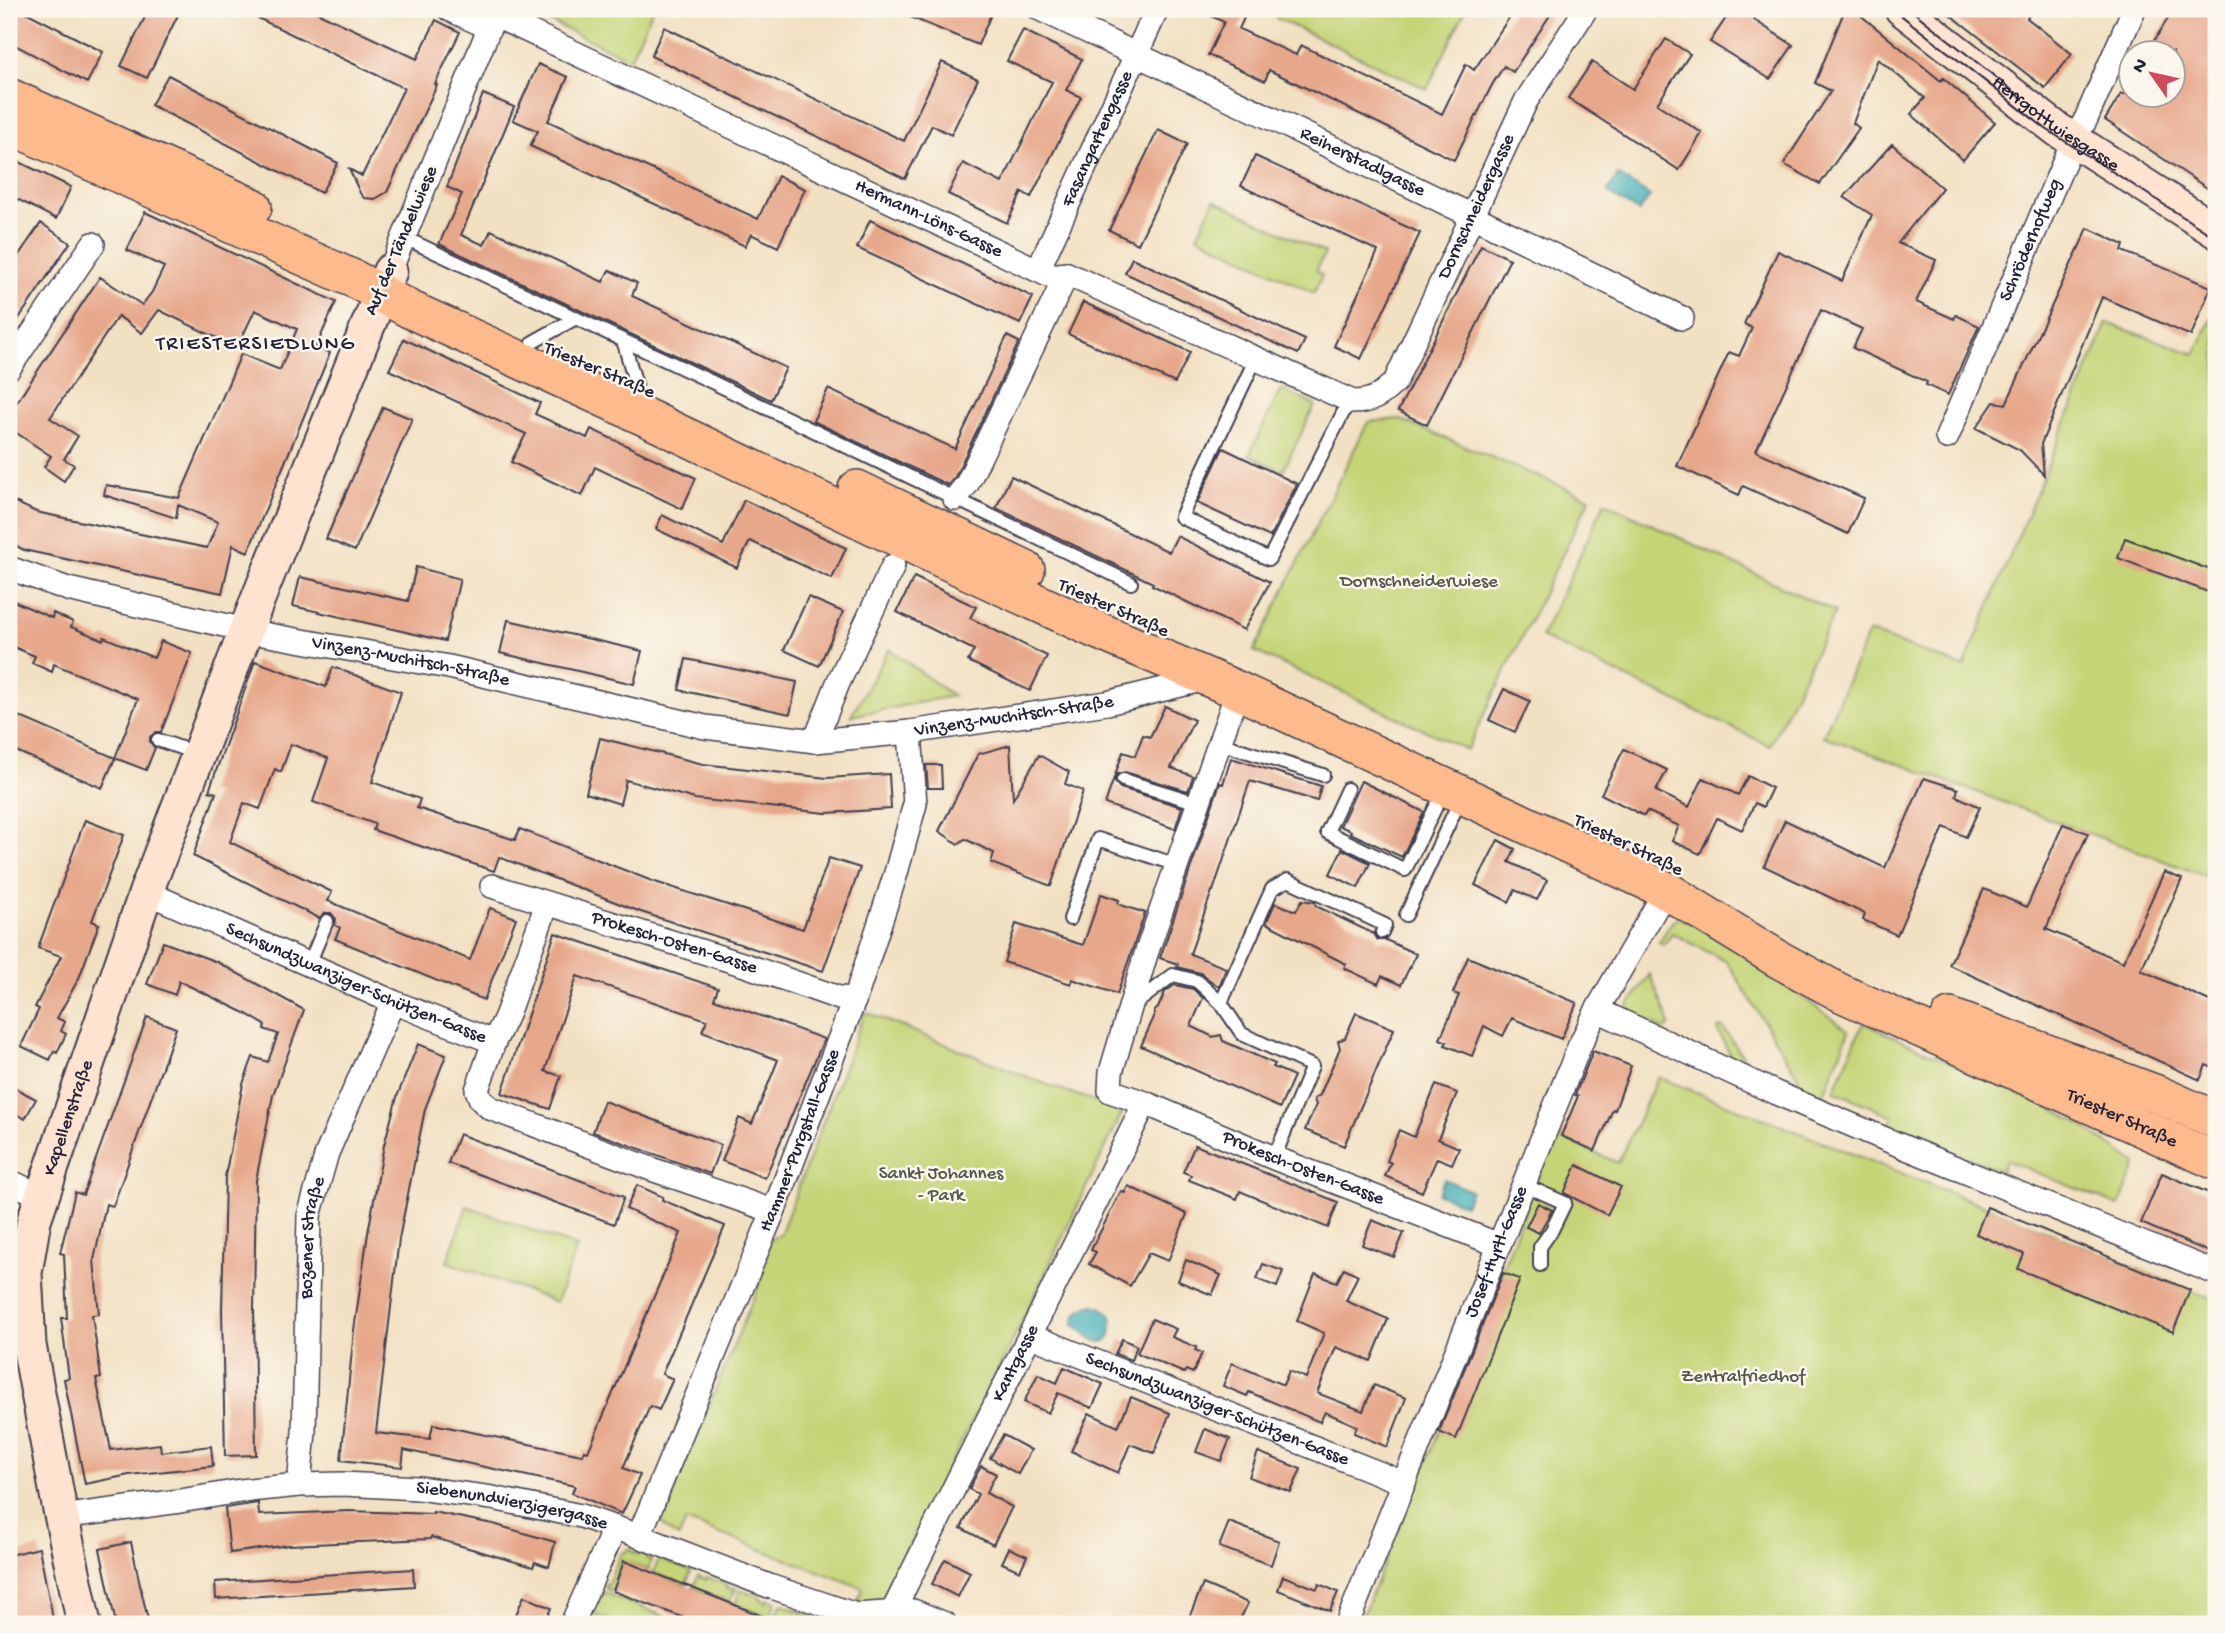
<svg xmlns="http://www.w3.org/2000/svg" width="2225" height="1633" font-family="'Gochi Hand',sans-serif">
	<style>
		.green { fill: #c4d476; stroke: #737b58; stroke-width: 2 }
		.water { fill: #3fafb8; stroke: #30687a; stroke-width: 2 }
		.building { fill: #e7a78b }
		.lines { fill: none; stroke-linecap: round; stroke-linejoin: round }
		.lane-casing { stroke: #413e4f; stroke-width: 16 }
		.street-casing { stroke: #413e4f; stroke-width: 26 }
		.secondary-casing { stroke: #413e4f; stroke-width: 37 }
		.primary-casing { stroke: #413e4f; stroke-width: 40 }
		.lane { stroke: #fff; stroke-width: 12 }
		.street { stroke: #fff; stroke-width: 23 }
		.secondary { stroke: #fee3d1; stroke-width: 33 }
		.primary { stroke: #fcba8d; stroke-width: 37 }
		.tram { stroke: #22223b; stroke-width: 2 }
		.labels { text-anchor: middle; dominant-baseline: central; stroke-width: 5; stroke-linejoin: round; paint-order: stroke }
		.street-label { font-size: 19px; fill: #22223b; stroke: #fbf7ec }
		.park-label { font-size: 19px; fill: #53574d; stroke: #fbf7ec }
		.neighbourhood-label { font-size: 21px; letter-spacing: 2px; fill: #22223b; stroke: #fbf7ec }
	</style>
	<rect width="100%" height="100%" fill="#fbf7ec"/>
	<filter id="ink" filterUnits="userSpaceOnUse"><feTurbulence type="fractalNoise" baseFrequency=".0143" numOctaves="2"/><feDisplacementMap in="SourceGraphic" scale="14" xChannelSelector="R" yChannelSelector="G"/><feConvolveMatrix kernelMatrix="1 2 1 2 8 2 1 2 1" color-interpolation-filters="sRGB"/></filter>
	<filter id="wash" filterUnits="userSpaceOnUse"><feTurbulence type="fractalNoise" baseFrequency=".00686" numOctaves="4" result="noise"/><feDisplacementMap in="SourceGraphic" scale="28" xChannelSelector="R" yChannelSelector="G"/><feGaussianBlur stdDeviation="1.57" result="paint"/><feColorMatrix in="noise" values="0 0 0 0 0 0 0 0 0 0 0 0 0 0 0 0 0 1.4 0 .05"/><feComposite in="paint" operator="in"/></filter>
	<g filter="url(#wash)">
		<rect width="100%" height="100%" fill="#f2e0c2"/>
		<path class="green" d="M523,9H653L630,59Z
			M1280,9H1466L1427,89L1276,18Z
			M1214,200L1325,253L1316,271L1322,275L1314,293L1197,236Z
			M2216,309V880L1823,736L1869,632L1964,667L2107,323L2195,354Z
			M1281,389L1315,405L1283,471L1249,455Z
			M1399,419L1590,498L1467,750L1254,651L1368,422Z
			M1605,502L1835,612L1770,746L1541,637Z
			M889,649L953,696L851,716Z
			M1682,918L1733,947L1849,1031L1821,1101L1789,1088L1799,1078L1727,962L1672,933L1664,945L1659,942L1674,919Z
			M1650,974L1670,1024L1666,1030L1624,1012Z
			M865,1012L1048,1085L1123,1111L1015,1336L892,1579L899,1583C886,1601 881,1611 857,1603L863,1588L686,1521L679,1537C661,1528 657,1520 663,1500L669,1502L761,1280L758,1272L771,1238L780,1235Z
			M1863,1023L2045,1105L2075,1121L2137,1164L2119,1206L2006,1160L2001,1171L1889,1127L1893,1116L1834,1091Z
			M1719,1027L1723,1028L1750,1066L1747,1071L1734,1063L1718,1031Z
			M1658,1077L1987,1207L2216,1301V1624H1359L1446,1415L1554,1135L1618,1163Z
			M467,1206L577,1247L556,1302L447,1262Z
			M629,1549H632V1552L639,1555L641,1553L647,1555L646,1558L651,1560L648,1570L624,1561L613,1591L606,1589L605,1584H608L620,1555Z
			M659,1559L691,1571L686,1585L653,1573Z
			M698,1576L706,1580L707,1577L728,1585L727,1587L732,1590L734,1587L736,1589L729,1602L693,1588Z
			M740,1590L761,1597V1600L766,1602L768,1599L775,1602L770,1618L735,1605Z
			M600,1591L684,1624H616L597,1615L593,1624H584Z
			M782,1604L817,1618L813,1624H784L775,1620L779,1608Z"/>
		<path class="water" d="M1618,175L1650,196L1639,212L1607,192Z
			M1444,1179L1471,1191L1465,1205L1438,1194Z
			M1095,1305C1116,1312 1115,1323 1107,1341C1092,1346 1086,1331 1074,1325C1073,1312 1083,1307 1095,1305Z"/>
		<g id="blocks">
			<path class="building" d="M9,9H20L103,52L87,83L9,42Z
				M149,9H181L147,78L121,66Z
				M239,9H310L417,59L436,20L460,32L435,84L437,85L387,192L375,199L364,198L360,193L349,169L362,176L404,88Z
				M891,9H977L991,14L978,45Z
				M1196,9H1248L1239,29L1296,55L1301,45L1442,114L1466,64L1474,70L1515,9H1554L1513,72L1504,66L1492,85L1454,160L1269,70L1265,81L1208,55L1224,22Z
				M1732,9H1761L1754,20L1793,45L1770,79L1710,42Z
				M1845,9H1853L1941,81L1943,78L1995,122L1963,160L1911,114L1925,98L1878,59L1853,123L1859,128L1820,184L1784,164L1831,91L1815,83Z
				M1943,9H2033L2027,18L2072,54L2045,88Z
				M2174,9H2216V194L2105,120L2121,94H2173V52H2147Z
				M664,27L904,141L942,62L978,79L951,135L932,125L905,179L651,56Z
				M1023,30L1082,59L1066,90L1081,97L1031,197L1022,192L1007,223L948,194L963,163L1002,183L1052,82L1007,61Z
				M1666,39L1690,54L1657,104L1702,133L1679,170L1568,98L1592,62L1633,89Z
				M538,64L568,77L548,121L758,219L778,176L805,189L778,247L751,234L745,246L530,146L538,131L513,120Z
				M168,75L338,163L321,193L151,105Z
				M483,94L514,107L461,235L484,245L491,230L603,282L609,270L637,283L632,296L786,368L771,400L439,244L462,194L447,187Z
				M1158,130L1187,144L1138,244L1109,230Z
				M1892,144L1942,188L1898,243L1936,260L1916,302L1954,319L1956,315L1979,326L1948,395L1926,385L1927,382L1853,348L1862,329L1821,310L1756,451L1864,498L1848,534L1743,486L1739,495L1677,466L1729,352L1739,356L1752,328L1744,324L1778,251L1842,281L1872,215L1844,197Z
				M1255,156L1420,233L1361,359L1334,346L1378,251L1241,186Z
				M9,157L71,187L56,219L9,195Z
				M145,212L336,302L316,347L330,353L248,552L233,545L222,593L24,550L9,542V499L36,512L207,548L218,522L178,505L176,518L104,495L106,485L179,498L241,354L280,370L297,329L255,310L237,348L159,310L142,333L118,316L50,418L78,436L64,459L74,465L64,481L44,467L51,456L9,428V414L100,277L142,305L152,292L164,267L127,250Z
				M870,220L1033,297L1020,324L857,248Z
				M41,223L70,243L9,333V269Z
				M2088,228L2124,245L2122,251L2211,287L2191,336L2102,297L2041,444L2044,475L2020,450L1976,428L1994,402L2006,404Z
				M1481,245L1510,259L1427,425L1398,411Z
				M1132,258L1305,340L1298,354L1125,273Z
				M1083,302L1190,352L1175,383L1068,334Z
				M1007,336L1019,342L955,477L948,485L813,421L828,389L955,449Z
				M404,339L540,403L535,414L587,438L591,429L696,478L682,509L595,467L582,496L511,462L526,434L389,370Z
				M383,407L412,419L355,551L326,539Z
				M1223,448L1297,484L1270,537L1197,503Z
				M1011,476L1169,552L1177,536L1270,582L1244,630L1152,585L1153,583L996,508Z
				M744,500L846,548L832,579L750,541L737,568L656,529L662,515L723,545Z
				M2125,538L2216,572V595L2118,558Z
				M416,567L460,579L445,641L293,606L300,577L408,601Z
				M914,577L976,607L970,618L1047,656L1030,691L968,661L974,650L897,612Z
				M808,597L843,612L819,666L784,650Z
				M9,599L52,618L53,613L73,622L71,627L103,640L104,637L154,658L161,641L192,653L161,732H156L150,737V742L155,748L146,770L115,758L102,788L9,748V712L115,758L138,699L54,664L52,672L32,663L35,656L9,645Z
				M508,620L642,651L634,684L500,653Z
				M686,659L797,682L790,714L679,690Z
				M255,661L326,687L333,667L401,692L372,782L420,799L417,808L515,840L520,829L652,881L803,929L829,858L860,868L823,971L641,912L499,857L494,871L373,830L375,824L313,802L328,758L291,744L281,772L275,769L260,809L244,803L230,842L332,892L328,901L470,960L490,908L516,918L484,1000L335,939L340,928L335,925L336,919L331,913H325L319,918L193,856L216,793L209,791Z
				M1504,689L1530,701L1515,732L1489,720Z
				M1165,706L1194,720L1171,768L1193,776L1188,791L1125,772L1117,774L1114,781L1120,788L1182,807L1175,829L1105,804L1123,752L1135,756L1143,735L1150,737Z
				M600,738L703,764L827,778L889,774L891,809L826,813L695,799L626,780L620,804L586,793Z
				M1010,745L1013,799L1039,755L1069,772L1065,784L1083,791L1051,886L991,863L994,853L965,839L958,844L939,831L978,754Z
				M1624,749L1667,770L1656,791L1689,807L1703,778L1738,795L1748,776L1772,788L1763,807L1755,803L1742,830L1717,818L1700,854L1672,841L1679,826L1647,811L1644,816L1601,794Z
				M1231,758L1321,786L1317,801L1250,781L1213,891H1212L1190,954L1226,968L1219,987L1200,973L1177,967L1178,964L1160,958L1220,783L1223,784Z
				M926,765H941L942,788H928Z
				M1924,778L1958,789L1956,796L1980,807L1966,837L1944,827L1897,935L1863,920L1865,914L1764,866L1785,820L1885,868Z
				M1361,781L1424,812L1402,857L1350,833L1351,831L1340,826Z
				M85,820L124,835L92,921L99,924L79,978L57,1018L65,1022L61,1031L66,1034L57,1053L54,1051L50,1060L21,1046L39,1009L35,1007L61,956L38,948Z
				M2063,824L2088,833L2046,929L2123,962L2164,872L2182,879L2141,970L2216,1004V1069L2206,1065L2200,1080L1949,965L1984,889L2027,907Z
				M1498,840L1515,849L1509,862L1547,880L1537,900L1515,890L1509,902L1475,885Z
				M1342,849L1370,863L1358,888L1330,874Z
				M1101,894L1119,900L1118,904L1145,913L1117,994L1072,979L1071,984L1004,962L1016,924L1083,945Z
				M1302,900L1315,902L1316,906L1374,934L1378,940H1386L1416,954L1401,985L1382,976L1378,984L1344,968L1346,964L1266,923L1275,903L1296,911Z
				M555,933L718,988L714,999L824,1039L765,1178L722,1161L739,1118L752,1124L778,1060L702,1031L707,1020L577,976L545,1071L561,1076L550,1109L502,1093Z
				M163,942L217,962L304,1010L273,1095L256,1180L254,1309L256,1455L225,1456L222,1310L225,1177L243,1084L253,1057L268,1062L278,1034L264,1029L265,1025L243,1012L179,981L175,995L147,984Z
				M1468,957L1577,1003L1561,1039L1512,1018L1503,1036L1484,1026L1472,1056L1445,1045L1447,1042L1440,1039L1459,995L1453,993Z
				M1175,985L1193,989L1203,998L1191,1026L1213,1037L1221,1035L1223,1041L1275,1064L1273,1067L1294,1076L1280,1108L1141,1046L1154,1017V1011L1158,1008L1165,992Z
				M1356,1013L1394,1029L1344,1146L1305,1130L1316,1105L1314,1099L1320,1095L1340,1048L1338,1041L1345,1038Z
				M147,1017L176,1028L113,1206L106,1204L94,1260L99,1314L92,1315L101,1378L96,1379L111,1450L160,1444L161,1452L211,1446L213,1466L129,1475L85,1484L64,1379L69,1378L61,1318H67L64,1254L60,1253L75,1192L83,1195Z
				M418,1044L446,1055L425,1109L399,1239L376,1433L430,1439L433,1424L582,1455L584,1450L588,1452L681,1233L626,1209L637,1185L663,1197L662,1200L725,1226L662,1374L673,1379L659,1410L650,1406L623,1468L640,1475L622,1514L572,1493L575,1486L404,1450L402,1467L341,1460L354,1330L368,1233L384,1145L397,1097Z
				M1593,1051L1631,1066L1615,1110L1613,1109L1595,1151L1561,1136L1578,1096L1575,1095Z
				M9,1085L36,1099L25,1119L9,1110Z
				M1436,1085L1457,1093L1438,1139L1459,1148L1452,1164L1437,1158L1422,1192L1385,1176L1391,1163L1387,1161L1399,1130L1414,1137Z
				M604,1101L721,1145L710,1174L593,1132Z
				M459,1134L624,1197L614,1224L448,1163Z
				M1195,1145L1338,1202L1328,1228L1240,1191L1237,1199L1189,1180L1191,1175L1183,1172Z
				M1577,1165L1621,1187L1607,1215L1564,1193Z
				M2162,1173L2216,1196V1255L2141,1223Z
				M1128,1186L1187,1214L1168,1261L1149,1253L1130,1286L1089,1264L1096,1252L1091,1250L1121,1191L1125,1193Z
				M1538,1203L1552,1210L1539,1233L1526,1227Z
				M1987,1207L2190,1290L2173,1332L2018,1269L2024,1254L1976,1234Z
				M1372,1220L1404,1233L1394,1257L1362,1245Z
				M1186,1260L1221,1275L1212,1295L1178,1281Z
				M1263,1264L1283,1271L1277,1287L1257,1279Z
				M1344,1268L1358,1275L1346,1301L1388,1319L1371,1361L1336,1347L1317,1393L1363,1411L1374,1385L1406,1398L1387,1447L1354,1433L1357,1426L1325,1412L1320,1422L1249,1392L1247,1396L1223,1386L1232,1363L1283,1385L1289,1371L1306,1378L1324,1333L1297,1321L1315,1274L1337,1282Z
				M1503,1273L1520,1279L1456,1439L1439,1432Z
				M1152,1319L1176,1329L1172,1337L1196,1347L1195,1350L1202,1353L1193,1373L1186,1370L1184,1373L1137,1353Z
				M1122,1339L1137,1346L1131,1360L1115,1354Z
				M1064,1367L1103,1384L1092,1408L1058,1393L1048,1413L1024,1402L1038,1374L1057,1383Z
				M1131,1397L1170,1413L1154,1453L1130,1444L1118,1473L1071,1451L1089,1413L1118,1427Z
				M1205,1429L1230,1439L1221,1461L1196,1452Z
				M1003,1435L1031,1450L1018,1474L990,1458Z
				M1258,1452L1301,1469L1291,1492L1249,1477Z
				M981,1466L996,1474L986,1493L1012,1507L993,1545L961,1528L978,1494L969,1489Z
				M258,1503L259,1515L349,1511L433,1514V1512L493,1524L555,1542L549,1567L535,1562L533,1567L431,1537L430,1539L289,1545L230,1553L225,1508Z
				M1229,1522L1279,1541L1271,1565L1219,1547Z
				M131,1542L140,1585L149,1624H116L100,1549Z
				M39,1548L54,1624H9V1555Z
				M1009,1548L1027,1556L1020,1571L1002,1563Z
				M945,1559L970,1572L958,1597L932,1584Z
				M624,1561L735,1605L782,1624H700L613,1591Z
				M413,1569L414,1586L216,1599L215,1582Z
				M1283,1576L1317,1589L1319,1584L1338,1592L1330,1611L1278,1590Z
				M1203,1584L1248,1603L1238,1624H1197L1188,1620Z
				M524,1596L551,1608L544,1624H512Z"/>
		</g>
	</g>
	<g filter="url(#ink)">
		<use href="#blocks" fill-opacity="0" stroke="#413e4f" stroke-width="2"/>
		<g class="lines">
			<defs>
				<path id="lane" d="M405,238L712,382L1131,583
					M623,340L636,385
					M533,342L576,318
					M1256,358L1181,517L1269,559L1349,401
					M158,740L198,754
					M1219,743L1323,775
					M1123,780L1198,803
					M1347,789L1327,832L1405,870L1444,790
					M1406,915L1461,798
					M1070,919L1098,839L1177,865
					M309,964L327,921
					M1221,1003L1272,889L1288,880L1385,925L1382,932
					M1133,1006L1173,975L1197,981L1221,1003L1242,1034L1312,1066L1274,1158
					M1522,1184L1565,1203L1552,1230L1540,1247V1265"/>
				<g id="street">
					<path d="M449,9L488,27"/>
					<path id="s1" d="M1040,9L1298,131L1682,318"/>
					<path id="s2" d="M494,15L1050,276L1067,274L1353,402C1373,402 1381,395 1395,382L1526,101L1586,9"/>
					<path id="s3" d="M1038,270L1157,9"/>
					<path d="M390,271L497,9"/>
					<path d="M9,368L93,244"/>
					<path id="s4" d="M1947,437L2071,146L2086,119L2134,9"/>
					<path d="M955,499L967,484L1067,274"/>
					<path id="s5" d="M9,568L68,589L263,634L449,667L705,727L815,741L910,732L1107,703L1209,678"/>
					<path id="s6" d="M1235,689L1233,704L1146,954L1111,1072L1110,1091L1145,1103L1274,1158L1499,1245"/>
					<path d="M815,741L838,683L893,566"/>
					<path id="s7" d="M492,886L745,965L839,998L855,999"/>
					<path id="s8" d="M146,892L393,1002L494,1042L477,1090L481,1100L490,1108L654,1170L773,1211"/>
					<path d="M1597,1010L1776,1093L1904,1147L2216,1273"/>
					<path d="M494,1042L506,1017L547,904"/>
					<path d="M9,1181L41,1196"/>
					<path id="s9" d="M1031,1336L1404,1483"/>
					<path id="s10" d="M299,1485L304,1432L309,1216L327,1153L393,1002"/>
					<path id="s11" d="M61,1517L180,1501L240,1491L299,1485L343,1484L418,1488L492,1498L581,1516L639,1536L769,1586L856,1615L913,1611L945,1624"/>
					<path id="s12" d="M639,1536L778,1200L858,990L896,873L915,804L910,732"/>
					<path d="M572,1624L608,1543L613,1527"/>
					<path id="s13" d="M889,1624L892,1613L1145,1103"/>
					<path id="s14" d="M1347,1624L1579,1047L1597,1010L1666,890"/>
				</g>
				<g id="secondary">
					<path id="s15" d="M1902,9L2058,130L2216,231"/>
					<path id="s16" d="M84,1624L58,1500L29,1345L25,1273L34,1220L146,892L258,599L390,271"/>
				</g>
				<g id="primary">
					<path d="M9,97L253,207"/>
					<path id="s17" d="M9,125L356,280L409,309L647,418L936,556L1092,628L1235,689L1666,890L1778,959L1841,993L2216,1161"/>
					<path d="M857,489L1026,570"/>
					<path d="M1950,1017L2157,1094L2216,1120"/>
				</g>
			</defs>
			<use href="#lane" class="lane-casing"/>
			<use href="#street" class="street-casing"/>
			<use href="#secondary" class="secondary-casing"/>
			<use href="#primary" class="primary-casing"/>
			<use href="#lane" class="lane"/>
			<use href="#street" class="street"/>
			<use href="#secondary" class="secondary"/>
			<use href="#primary" class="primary"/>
			<path class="tram" d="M1893,9L2046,129L2216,238
				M1910,9L2023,99"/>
		</g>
	</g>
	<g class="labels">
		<g class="street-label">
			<text stroke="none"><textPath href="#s15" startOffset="192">Herrgottwiesgasse</textPath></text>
			<text stroke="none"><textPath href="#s3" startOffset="144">Fasangartengasse</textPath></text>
			<text stroke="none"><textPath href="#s1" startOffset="357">Reiherstadlgasse</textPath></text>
			<text stroke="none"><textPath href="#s2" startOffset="1186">Dornschneidergasse</textPath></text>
			<text stroke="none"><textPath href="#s2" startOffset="480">Hermann-Löns-Gasse</textPath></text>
			<text transform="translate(402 241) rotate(-67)">Auf der Tändelwiese</text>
			<text stroke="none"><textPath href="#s4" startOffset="214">Schröderhofweg</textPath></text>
			<text transform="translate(599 371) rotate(23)">Triester Straße</text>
			<text transform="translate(1113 609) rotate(24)">Triester Straße</text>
			<text stroke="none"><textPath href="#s5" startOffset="413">Vinzenz-Muchitsch-Straße</textPath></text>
			<text stroke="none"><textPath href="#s5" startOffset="1026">Vinzenz-Muchitsch-Straße</textPath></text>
			<text transform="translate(1628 846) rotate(26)">Triester Straße</text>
			<text stroke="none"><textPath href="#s7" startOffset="191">Prokesch-Osten-Gasse</textPath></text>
			<text stroke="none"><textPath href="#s8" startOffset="229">Sechsundzwanziger-Schützen-Gasse</textPath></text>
			<text stroke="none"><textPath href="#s16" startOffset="518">Kapellenstraße</textPath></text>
			<text stroke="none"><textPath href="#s17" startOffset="2336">Triester Straße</textPath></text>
			<text stroke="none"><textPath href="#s12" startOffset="427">Hammer-Purgstall-Gasse</textPath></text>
			<text stroke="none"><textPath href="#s6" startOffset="630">Prokesch-Osten-Gasse</textPath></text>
			<text stroke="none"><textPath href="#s10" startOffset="248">Bozener Straße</textPath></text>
			<text stroke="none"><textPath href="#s14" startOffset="401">Josef-Hyrtl-Gasse</textPath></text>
			<text stroke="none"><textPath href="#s13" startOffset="290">Kantgasse</textPath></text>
			<text stroke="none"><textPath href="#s9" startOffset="200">Sechsundzwanziger-Schützen-Gasse</textPath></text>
			<text stroke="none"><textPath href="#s11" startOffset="455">Siebenundvierzigergasse</textPath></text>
		</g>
		<g class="park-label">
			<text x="1419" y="582">Dornschneiderwiese</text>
			<text x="941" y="1174">Sankt Johannes<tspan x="941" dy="22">- Park</tspan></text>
			<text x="1743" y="1377">Zentralfriedhof</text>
		</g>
		<g class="neighbourhood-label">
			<text x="256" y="345">TRIESTERSIEDLUNG</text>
		</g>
	</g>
	<rect width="2225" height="1633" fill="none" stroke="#fbf7ec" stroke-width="35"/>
	<g transform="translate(2152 74) rotate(304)"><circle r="33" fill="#fbf7ec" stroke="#a4a2a5" stroke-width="2"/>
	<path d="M0-5L12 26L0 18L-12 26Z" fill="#d1495b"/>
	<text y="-10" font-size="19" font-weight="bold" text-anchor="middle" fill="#22223b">N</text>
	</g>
</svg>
